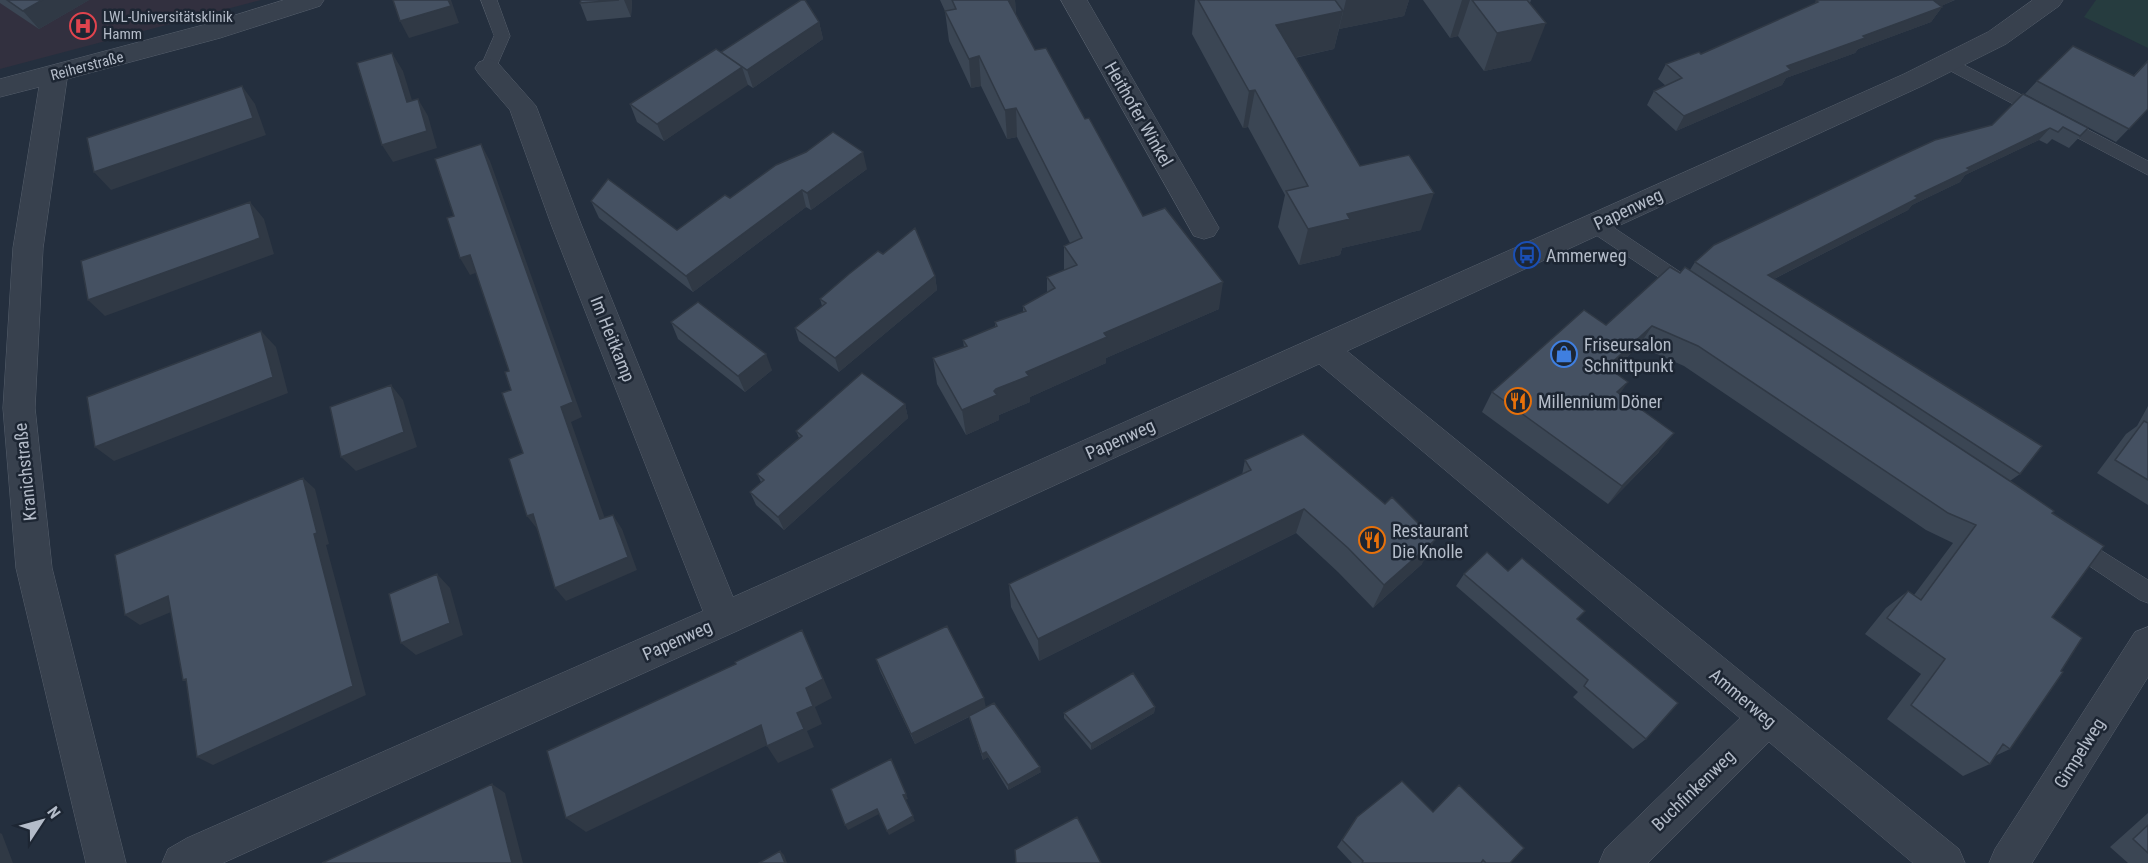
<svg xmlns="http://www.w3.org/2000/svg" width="2148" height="863" font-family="'Roboto Condensed',sans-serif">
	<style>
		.medical { fill: #32303f }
		.green { fill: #263c3f }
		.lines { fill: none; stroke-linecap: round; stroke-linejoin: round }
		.service-casing { stroke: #565f6c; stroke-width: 1 }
		.minor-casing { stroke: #565f6c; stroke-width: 1 }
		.service { fill: #38414e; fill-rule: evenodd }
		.minor { fill: #38414e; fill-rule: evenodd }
		.wall { fill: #3b4654 }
		.shaded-wall { fill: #303945 }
		.building { fill: #455162; stroke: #303945; stroke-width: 1.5 }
		.labels { text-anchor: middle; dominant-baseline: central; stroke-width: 5; stroke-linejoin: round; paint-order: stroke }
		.far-poi-label { font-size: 15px; fill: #b4bcc9; stroke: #1d2633; text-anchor: start }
		.far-street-label { font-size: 15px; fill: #b4bcc9; stroke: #1d2633 }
		.street-label { font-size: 18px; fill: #b4bcc9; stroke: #1d2633 }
		.poi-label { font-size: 18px; fill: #b4bcc9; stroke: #1d2633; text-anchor: start }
	</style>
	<rect width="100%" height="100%" fill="#242f3e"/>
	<path class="medical" d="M0,0H261L0,69Z"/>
	<path class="green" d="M2096,0H2148V48L2084,17Z"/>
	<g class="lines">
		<defs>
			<path id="service" d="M481,0H497L510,36L496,68L494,72H482L480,68L494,36Z
				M1949,57L2148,161V175L1943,67L1941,63L1943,59Z
				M1594,217L1601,219L1695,282L1698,287L1695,292L1688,294L1681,292L1587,229L1585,224L1587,219Z
				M2072,532L2148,580V603L2140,600L2064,549L2061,542L2064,535Z"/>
			<path id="minor" d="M284,0H324L320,6L220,38L67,79L43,248L35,408L52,568L126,863H86L16,568L3,408L13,248L39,87L0,97V79L203,25Z
				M1061,0H1087L1219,228L1214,236L1204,239L1194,236Z
				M2033,0H2063L2059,6L2006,44L1922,86L1347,351L1959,849L1965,863H1913L1769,742L1648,863H1599L1605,849L1740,718L1319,364L737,631L223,863H162L168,849L187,838L703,611L551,224L510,110L479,74L475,68L479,62L488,59L497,62L536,106L581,224L733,597L1904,74L1988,32Z
				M2148,627V677L2032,863H1989L1995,849L2135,632Z"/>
		</defs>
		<use href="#service" class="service-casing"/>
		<use href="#minor" class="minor-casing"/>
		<use href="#service" class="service"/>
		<use href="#minor" class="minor"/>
	</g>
	<path class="wall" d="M0,0H89L39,29L0,3Z
		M581,0H632L631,17L587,21L580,3Z
		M940,0H1015L1016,15L1035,50L1085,119L1143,216L1219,309L1106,358V363L1030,397V402L999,415V420L966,435L937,384L933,358L964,347L963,340L995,327V322L1023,312V306L1047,293V277L1064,270V246L1070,243L1017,137L1007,139L981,86L971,88L949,41L945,11Z
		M1195,0H1409L1404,16L1339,29L1334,49L1295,58L1360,166L1421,230L1342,248L1340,255L1299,265L1278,227L1285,195L1248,127L1243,128L1192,34Z
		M1423,0H1531L1530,3L1531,61L1484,71L1458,36L1450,38Z
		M1817,0H1955L1941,6L1942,7L1931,22L1858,49L1855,53L1786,78L1782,85L1676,131L1647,105L1654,91L1666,86L1658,79L1666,64L1701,54L1814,4Z
		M819,22L823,39L753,88L747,84L664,141L637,122L630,104L721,53Z
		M2148,60V109L2116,142L2025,94L2037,81L2133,76Z
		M1992,125L2088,128L2069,148L2052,139L2047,144L2039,140L1965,175L1960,182L1912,205L1908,210L1774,279L2020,474L2010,481L2052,513V617L2010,749L1995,756L1990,764L1963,776L1887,719L1921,674L1865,634L1886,608L1908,591L1914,595L1953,543L1926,530L1684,366L1639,346L1612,371L1620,394L1659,452L1608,504L1482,412L1492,392L1606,325L1680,273L1690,270L1695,262Z
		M867,169L811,210L806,207L693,292L599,218L591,201L677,230L730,198Z
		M883,254L935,276L937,290L839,372L799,341L795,328L822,306L820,299Z
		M671,322L772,370L745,392L678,339Z
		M905,404L908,418L784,530L756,505L750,492L761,482L757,474L799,438L796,431Z
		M2148,406V505L2097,473L2126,434L2137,426Z
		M1245,460L1422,564L1373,608L1338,572L1296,533L1039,661L1011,607L1009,584L1242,475Z
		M1508,571L1585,611L1577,619L1646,739L1633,749L1573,697L1578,692L1456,586L1464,574Z
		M876,659L985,708L1041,772L1008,790L988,757L983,760L969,717L915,744L880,671Z
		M1155,707L1154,713L1091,750L1064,718V713Z
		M1433,812L1510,863H1352L1337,847L1357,817Z
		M2148,813V863H2128L2110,847Z"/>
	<path class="shaded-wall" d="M42,0H89L39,29L23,11Z
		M448,0H451L459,23L409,38L400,21Z
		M624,0H632L631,17Z
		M1004,0H1015L1016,18Z
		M1346,0H1409L1404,16L1339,29Z
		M1462,0H1470L1458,36L1450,38Z
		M1933,0H1954L1927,13L1942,7L1931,22L1858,49L1855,53L1786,78L1782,85L1676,131L1684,116L1787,66L1863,36Z
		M1343,11L1334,49L1269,63L1276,25Z
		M819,22L823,39L753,88L747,70Z
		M1546,23L1531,61L1484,71L1497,33Z
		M392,53L403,71L418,120L407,102Z
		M979,56L981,86L971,88L969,59Z
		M742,67L748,85L664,141L657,124Z
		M242,86L255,104L266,135L111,190L94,172Z
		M1255,90L1248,127L1243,128L1249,91Z
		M418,99L428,116L437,148L393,162L382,145Z
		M1016,108L1017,137L1007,139L1005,110Z
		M2050,128L2039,140L1965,175L1960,182L1912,205L1908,210L1760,286L1768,275L1967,168Z
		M481,144L490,161L582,417L571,422L610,533L600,519L561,407Z
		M863,152L867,169L811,210L807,193Z
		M802,190L806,207L693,292L686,276Z
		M1434,193L1421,230L1342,248L1340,255L1299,265L1308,229L1347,214Z
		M250,202L264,219L274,254L105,316L88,300Z
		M470,255L481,271L470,275L460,258Z
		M935,276L937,290L839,372L835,358Z
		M1223,282L1219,309L1106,358V363L1030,397V402L999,415V420L966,435L962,410L1026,372L1104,333Z
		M1652,326L1639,346L1595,387L1607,367Z
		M261,331L276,347L288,393L114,461L95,447Z
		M766,354L772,370L745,392L738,376Z
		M1628,382L1615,401L1617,392Z
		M391,385L403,400L417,447L356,471L341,457Z
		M905,404L908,418L784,530L778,517Z
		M1674,433L1659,452L1608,504L1622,486Z
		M303,478L315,489L329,544L326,545L366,695L213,765L197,757Z
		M1304,509L1296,533L1039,661L1038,639Z
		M533,514L538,530L527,516Z
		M613,515L622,529L637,570L566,601L555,588Z
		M1435,540L1422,564L1373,608L1384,585Z
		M437,574L450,588L463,635L416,655L401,643Z
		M168,596L183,607L140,625L125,615Z
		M802,630L832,698L815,707L822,724L807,731L814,747L778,763L767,746L797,713L806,688Z
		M984,698L986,708L915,744L911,734Z
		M1155,707L1154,713L1091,750V744Z
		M761,725L772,743L586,832L566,818Z
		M986,752L988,757L983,760L982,754Z
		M1040,767L1041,772L1008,790V785Z
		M492,784L505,793L523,863H512Z
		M906,794L908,799L905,800L903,795Z
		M877,809L879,814L848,830L845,825Z
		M913,816L915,821L889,835L887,831Z
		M0,833L2,834L13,863H0Z
		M780,851L784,855L787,863H785Z"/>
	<path class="building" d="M7,0H42L23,11Z
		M393,0H448L451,6L400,21Z
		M581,0H619L580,3Z
		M801,0H805L819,22L747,70L721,52Z
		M952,0H1008L1035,50L1046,48L1085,119L1089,118L1143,216L1165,208L1223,282L1104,333L1107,337L1026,372L1029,376L996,389L994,391L997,395L962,410L933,358L967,346L963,340L997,326L995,322L1026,311L1023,306L1055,288L1047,277L1077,265L1064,246L1082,238L1016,108L1005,110L979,56L969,59L945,11L956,9Z
		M1198,0H1335L1343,11L1276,25L1360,166L1409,155L1434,193L1347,214L1350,219L1308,229L1286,191L1308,186L1255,90L1249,91Z
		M1472,0H1527L1546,23L1497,33Z
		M1817,0H1933L1942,7L1863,36L1865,38L1787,66L1791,70L1684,116L1654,91L1682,78L1666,64L1699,52L1701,54L1818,2L1816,1Z
		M2073,46L2134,76L2148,61V109L2129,129L2037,81Z
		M716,49L742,67L657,124L630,104Z
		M392,53L407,102L418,99L427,131L382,145L357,63Z
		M242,86L253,118L94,172L87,138Z
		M2023,94L2088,128L2080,136L2063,127L2058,132L2050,128L1967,168L1970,170L1915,196L1918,198L1768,275L2042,446L2020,474L1695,262L1714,245L1898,157L1935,140L1992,125Z
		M833,132L863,152L807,193L802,190L686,276L591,201L608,179L677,230L725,195L730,198L776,165L806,152Z
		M481,144L573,402L561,407L600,519L613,515L628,557L555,588L533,514L527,516L509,459L523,453L502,393L511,390L505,372L509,371L470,255L460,258L447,218L454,216L435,159Z
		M250,202L260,238L88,300L81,261Z
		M915,228L935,276L835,358L795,328L826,303L820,299L849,274L878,251L883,254Z
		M1670,267L1680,273L1685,267L2016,485L2054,511L2052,513L2104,546L2052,617L2082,638L2061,671L2063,672L2010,749L2003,744L1990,764L1911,705L1945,659L1887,618L1908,591L1921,600L1976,525L1948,513L1698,346L1652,326L1607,367L1628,382L1617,392L1674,433L1622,486L1492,392L1584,310L1606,325Z
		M698,302L766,354L738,376L671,322Z
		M261,331L273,377L95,447L87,397Z
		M862,373L905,404L778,517L750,492L764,480L757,474L802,436L796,431Z
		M391,385L404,432L341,457L330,407Z
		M2144,421L2148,423V480L2115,460Z
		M1303,434L1385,504L1392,497L1435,540L1384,585L1348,548L1304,509L1038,639L1009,584L1251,470L1245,460Z
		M303,478L317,533L314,534L353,686L197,757L186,679L183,680L168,596L125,615L115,555Z
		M1487,552L1508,571L1522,558L1585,611L1577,619L1678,703L1646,739L1584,686L1588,680L1464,574Z
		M437,574L450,623L401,643L389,594Z
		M947,626L984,698L911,734L876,659Z
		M802,630L823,679L806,688L813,706L797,713L804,729L767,746L761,725L566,818L547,751L736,664L735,662Z
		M1133,673L1155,707L1091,744L1064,713Z
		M994,703L1040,767L1008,785L986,752L982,754L969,716Z
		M891,759L906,794L903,795L913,816L887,831L877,809L845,825L831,789Z
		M1402,781L1433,812L1459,785L1524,848L1510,863H1486L1483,860L1481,863H1362L1363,861L1342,840L1357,817Z
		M492,784L512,863H322Z
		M1077,817L1101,863H1016L1015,850Z
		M2148,825V853L2133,839Z
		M780,851L785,863H759Z"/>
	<defs>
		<symbol id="hospital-ring" viewBox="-11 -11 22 22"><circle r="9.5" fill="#1d2633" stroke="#e0444e" stroke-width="1.5"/><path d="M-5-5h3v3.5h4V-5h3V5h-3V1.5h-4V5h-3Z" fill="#e0444e"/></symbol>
		<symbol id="bus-ring" viewBox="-11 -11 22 22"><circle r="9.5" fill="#1d2633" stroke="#1a4fb4" stroke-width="1.5"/><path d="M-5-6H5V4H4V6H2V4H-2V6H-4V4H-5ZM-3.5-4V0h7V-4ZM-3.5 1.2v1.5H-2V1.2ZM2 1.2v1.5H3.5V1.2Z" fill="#1a4fb4"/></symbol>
		<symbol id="shop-ring" viewBox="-11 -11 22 22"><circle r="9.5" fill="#1d2633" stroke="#3f7fe0" stroke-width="1.5"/><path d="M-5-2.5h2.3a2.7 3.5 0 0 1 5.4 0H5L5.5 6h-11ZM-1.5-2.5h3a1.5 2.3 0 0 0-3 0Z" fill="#3f7fe0"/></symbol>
		<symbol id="restaurant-ring" viewBox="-11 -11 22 22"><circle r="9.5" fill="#1d2633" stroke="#e8710a" stroke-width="1.5"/><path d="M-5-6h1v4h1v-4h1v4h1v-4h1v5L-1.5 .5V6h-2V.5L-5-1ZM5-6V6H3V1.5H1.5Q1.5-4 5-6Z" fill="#e8710a"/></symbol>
	</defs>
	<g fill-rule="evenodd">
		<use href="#hospital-ring" x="68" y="11" width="30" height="30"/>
		<use href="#bus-ring" x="1512" y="240" width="30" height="30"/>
		<use href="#shop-ring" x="1549" y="339" width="30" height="30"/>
		<use href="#restaurant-ring" x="1503" y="386" width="30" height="30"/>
		<use href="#restaurant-ring" x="1357" y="525" width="30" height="30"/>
	</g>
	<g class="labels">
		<g class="far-poi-label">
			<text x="103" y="17">LWL-Universitätsklinik<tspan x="103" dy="17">Hamm</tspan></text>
		</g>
		<g class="far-street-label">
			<text transform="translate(87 66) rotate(-15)">Reiherstraße</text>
		</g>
		<g class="street-label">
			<text transform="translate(1139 114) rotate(60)">Heithofer Winkel</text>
			<text transform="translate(1628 209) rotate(-25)">Papenweg</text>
			<text transform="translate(613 339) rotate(68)">Im Heitkamp</text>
			<text transform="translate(1120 439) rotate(-24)">Papenweg</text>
			<text transform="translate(25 472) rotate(-96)">Kranichstraße</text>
			<text transform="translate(677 640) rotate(-24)">Papenweg</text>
			<text transform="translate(1743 698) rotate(40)">Ammerweg</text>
			<text transform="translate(2079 753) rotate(-58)">Gimpelweg</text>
			<text transform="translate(1693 790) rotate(-44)">Buchfinkenweg</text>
		</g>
		<g class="poi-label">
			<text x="1546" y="255">Ammerweg</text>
			<text x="1584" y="344">Friseursalon<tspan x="1584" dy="21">Schnittpunkt</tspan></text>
			<text x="1538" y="401">Millennium Döner</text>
			<text x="1392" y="530">Restaurant<tspan x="1392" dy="21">Die Knolle</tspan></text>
		</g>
	</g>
	<g transform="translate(42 821) rotate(54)" stroke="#1d2633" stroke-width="4.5" paint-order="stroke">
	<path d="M0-4.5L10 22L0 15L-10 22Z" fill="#b4bcc9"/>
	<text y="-9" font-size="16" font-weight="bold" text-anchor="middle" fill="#b4bcc9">N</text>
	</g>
</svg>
